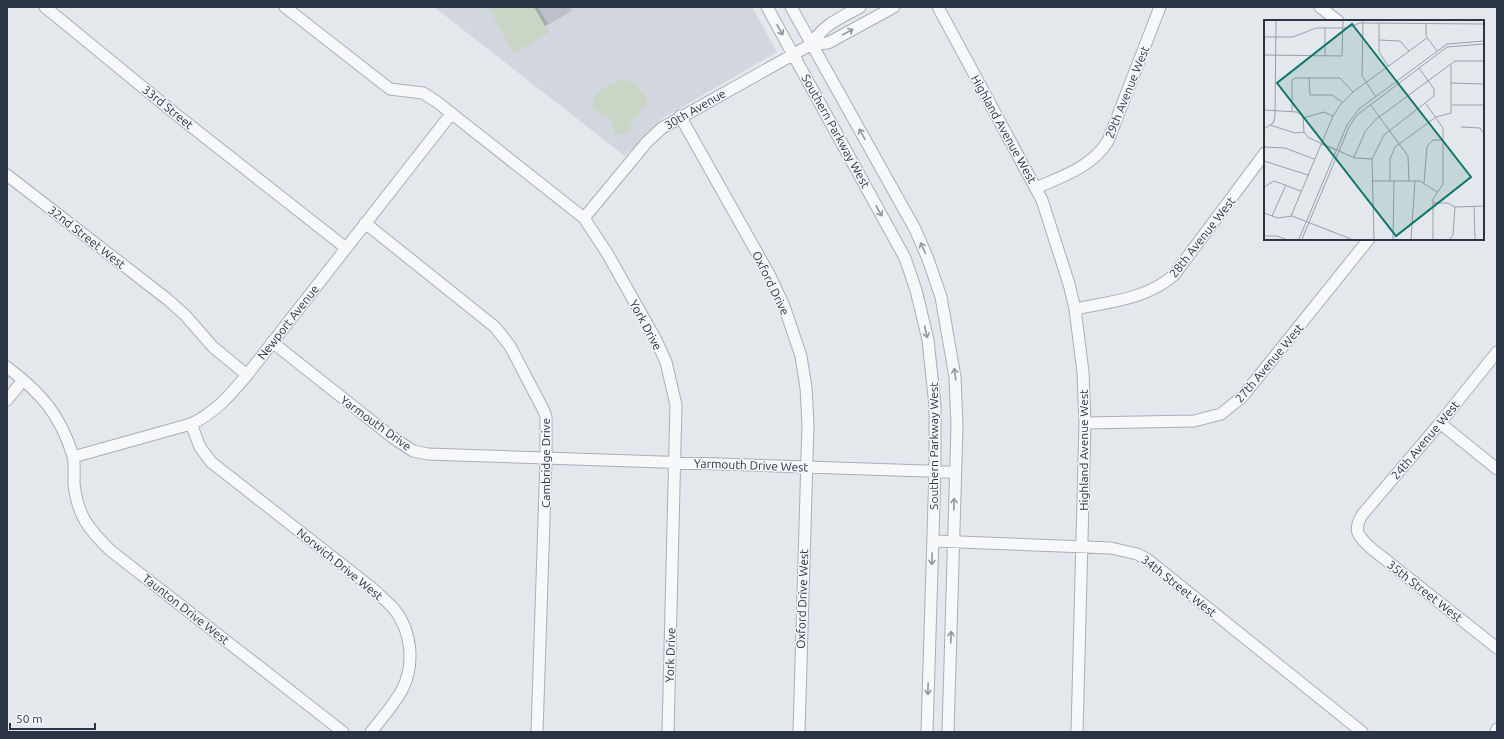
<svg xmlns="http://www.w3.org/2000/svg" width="1504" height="739" font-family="Ubuntu,sans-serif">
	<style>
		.built { fill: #d2d6de }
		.green { fill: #c9d6c5 }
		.shadow { fill: #0003 }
		.building { fill: #bbc0ca }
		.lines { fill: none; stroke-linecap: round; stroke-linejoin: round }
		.minor-casing { stroke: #a9aeb7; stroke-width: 13 }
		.minor { stroke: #f7f8fa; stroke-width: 11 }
		.oneway { stroke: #9196a0 }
		.labels { text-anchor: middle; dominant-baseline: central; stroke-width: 3; stroke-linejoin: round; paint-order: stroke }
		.street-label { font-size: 12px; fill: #2b3445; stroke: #f4f6f9 }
		.inset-road { fill: none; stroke: #9a9fa9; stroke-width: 1 }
		.view { fill: #0f766e; fill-opacity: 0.15; stroke: #0f766e; stroke-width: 2 }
		.inset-edge { fill: none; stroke: #2b3445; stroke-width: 2 }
	</style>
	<rect width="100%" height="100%" fill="#e4e7ec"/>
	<path class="built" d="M434,7H752L777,52L663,118L625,156Z"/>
	<path class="green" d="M536,7L550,32L514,53L488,7Z
		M621,80C635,81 643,91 648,103L627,126L631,128L622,135L616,134C613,128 613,120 607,116C602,112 596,113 592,108C594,93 606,83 621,80Z"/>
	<path class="shadow" d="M534,7H569L568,13L545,26Z"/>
	<path class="building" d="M538,7H570L572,11L548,24Z"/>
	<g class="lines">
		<defs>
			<path id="minor" d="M45,7L178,116L346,248
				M285,7L390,89L423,93L437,102L584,218L607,253L656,340L666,362L676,405L668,732
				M767,7L905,258L916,290L928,340L935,406V470L927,732
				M791,7L915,229L928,259L941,297L955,377L957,426L948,732
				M938,7L1042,200L1069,284L1075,309L1083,372L1085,423L1077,732
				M1320,7L1338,21
				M812,44C823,24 841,18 860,7
				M680,116L770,276L784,306L801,356L806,388L808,424L799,732
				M7,175L167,299L185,315L213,347L247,375
				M1036,188C1063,176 1092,167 1108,141L1160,7
				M584,218L647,142L662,128L812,44L828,43L894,7
				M365,223L495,327L510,346L544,411L546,417V459L537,732
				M1075,309C1109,302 1147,299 1174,275L1265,153
				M272,342L392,437L413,451L428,454L955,472
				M1497,352L1440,423L1362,515C1352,532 1359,537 1372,549L1497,648
				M7,367C41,393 60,414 73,456C75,464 74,475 74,483C77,515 89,530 111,551L343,732
				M7,400L23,380
				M1085,423L1194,421L1221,414L1242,397L1369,239
				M1440,423L1497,469
				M191,424L200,447L211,462L372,588C379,595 387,601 394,609C412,631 415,665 402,690C394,705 381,719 371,732
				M73,457L191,424C215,413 230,395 247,375L451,114
				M933,541L1111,548L1137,554L1147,559L1362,732
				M1496,732L1497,729"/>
		</defs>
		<use href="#minor" class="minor-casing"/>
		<use href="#minor" class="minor"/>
	</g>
	<defs><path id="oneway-shaft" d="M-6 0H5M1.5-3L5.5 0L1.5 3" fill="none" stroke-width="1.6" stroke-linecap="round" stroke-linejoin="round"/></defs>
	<g class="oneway">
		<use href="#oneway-shaft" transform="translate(780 30) rotate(61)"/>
		<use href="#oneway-shaft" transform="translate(848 32) rotate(-28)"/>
		<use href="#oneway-shaft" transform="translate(862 134) rotate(-119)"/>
		<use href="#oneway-shaft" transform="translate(879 211) rotate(61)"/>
		<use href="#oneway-shaft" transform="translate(923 248) rotate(-114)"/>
		<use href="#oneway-shaft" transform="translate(926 332) rotate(77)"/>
		<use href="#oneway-shaft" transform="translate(955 374) rotate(-98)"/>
		<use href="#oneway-shaft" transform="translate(954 504) rotate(-89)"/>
		<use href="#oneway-shaft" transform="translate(932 559) rotate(92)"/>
		<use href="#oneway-shaft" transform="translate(951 637) rotate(-88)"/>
		<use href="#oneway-shaft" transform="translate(928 689) rotate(92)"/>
	</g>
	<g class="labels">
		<g class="street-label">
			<text transform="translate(1127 92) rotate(-68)">29th Avenue West</text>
			<text transform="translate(168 107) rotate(39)">33rd Street</text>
			<text transform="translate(695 109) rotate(-30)">30th Avenue</text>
			<text transform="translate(1004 129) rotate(61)">Highland Avenue West</text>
			<text transform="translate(836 131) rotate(61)">Southern Parkway West</text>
			<text transform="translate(87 237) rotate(38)">32nd Street West</text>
			<text transform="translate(1202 237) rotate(-52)">28th Avenue West</text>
			<text transform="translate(771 283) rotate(64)">Oxford Drive</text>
			<text transform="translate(288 322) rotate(-52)">Newport Avenue</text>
			<text transform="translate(646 325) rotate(62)">York Drive</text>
			<text transform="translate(1269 363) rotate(-50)">27th Avenue West</text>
			<text transform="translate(376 423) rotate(36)">Yarmouth Drive</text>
			<text transform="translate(1425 440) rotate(-50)">24th Avenue West</text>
			<text transform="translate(933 446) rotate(-90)">Southern Parkway West</text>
			<text transform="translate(1083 450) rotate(-90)">Highland Avenue West</text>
			<text transform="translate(545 463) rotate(-90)">Cambridge Drive</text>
			<text transform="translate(751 465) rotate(2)">Yarmouth Drive West</text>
			<text transform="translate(340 564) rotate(39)">Norwich Drive West</text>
			<text transform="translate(1179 586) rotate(38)">34th Street West</text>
			<text transform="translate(1425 591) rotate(38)">35th Street West</text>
			<text transform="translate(802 599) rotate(-88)">Oxford Drive West</text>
			<text transform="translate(186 609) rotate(38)">Taunton Drive West</text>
			<text transform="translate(670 655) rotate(-88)">York Drive</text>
		</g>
	</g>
	<g transform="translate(1264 20)">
		<rect width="220" height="220" fill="#e4e7ec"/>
		<path class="inset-road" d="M99,1L98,56L112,77M115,3V32L124,46M162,4V16L173,31M0,17H29L52,8H82L96,3L220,4M115,20L136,21L145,31M0,35L78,36L79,1M61,36V8M45,58L46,75H68L78,82M187,63L220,64M106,84L144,136L145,161M162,84L179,108V164L169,179V219M188,85H220M0,90L33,92L39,96L40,112L45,118L91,138L108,139M28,91V60L31,58H76L89,72M39,98L60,92L69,96M6,105L31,113L40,112M197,107L216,108L220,114M0,109L9,103L11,97L12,1M57,124L72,130M0,126V141M0,127L21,128L50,139M90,137L101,112L111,100L191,41H220M0,141L44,155M108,161H156L173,172M126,161V139L131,127L172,97L187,93V45M160,163L163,126L169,120H179M0,167L10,161L37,171M169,183H184L191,187L220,186M210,186L211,219M0,193L14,198L28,196L87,219M8,196L22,165M27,196L69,96L76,85L89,72L163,18M0,216H13L21,219M35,219L83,105L95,89L183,24L220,21M38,219L85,107L93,95L183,27L220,24M110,219L108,139L120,115L170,76V69L155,48M129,219L130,161M147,219L151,161M186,219L189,215L191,187"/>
		<path class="view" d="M88,4L207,157L132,216L13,63Z"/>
		<rect width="220" height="220" class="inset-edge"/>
	</g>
	<rect width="1504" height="739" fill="none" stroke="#2b3445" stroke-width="16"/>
	<path d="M10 723v6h85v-6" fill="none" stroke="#2b3445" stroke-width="2"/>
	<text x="16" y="723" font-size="12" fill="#2b3445" stroke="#f4f6f9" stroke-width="3" paint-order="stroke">50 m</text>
</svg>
